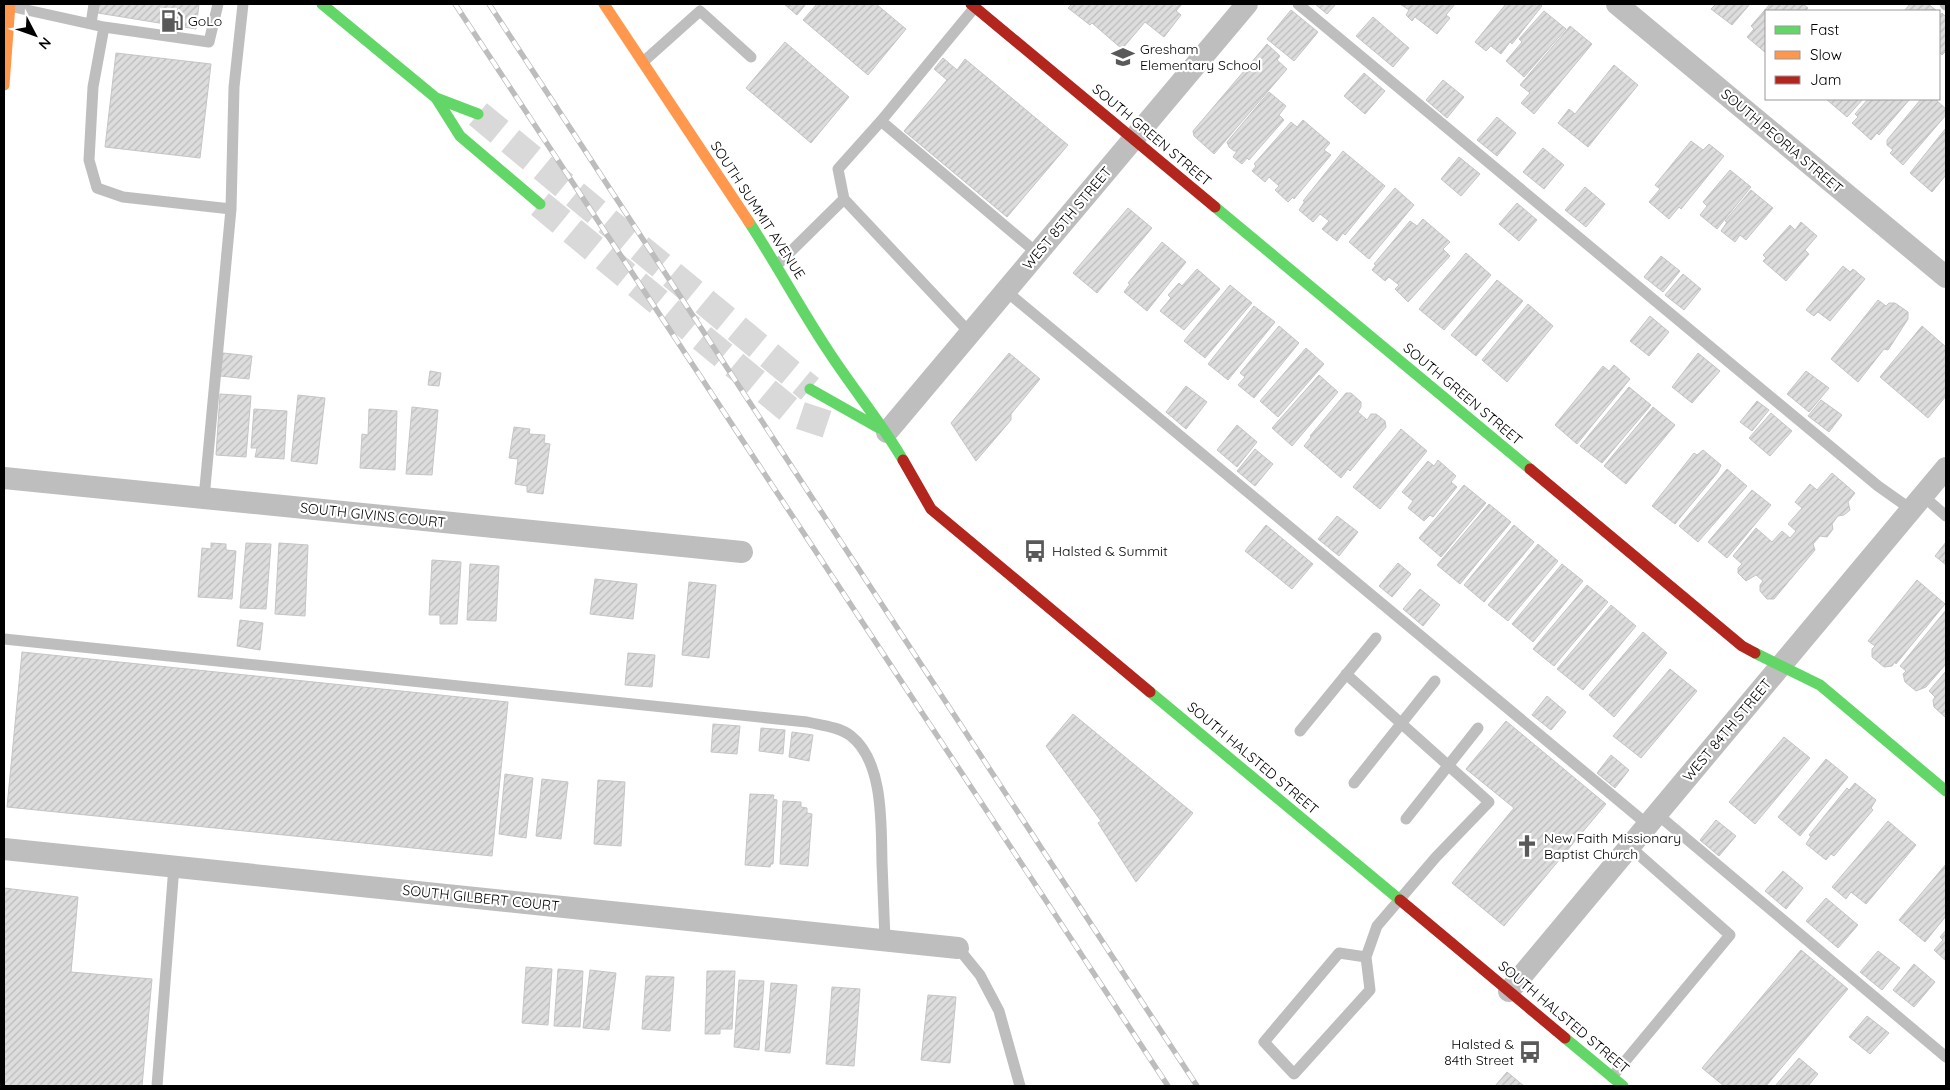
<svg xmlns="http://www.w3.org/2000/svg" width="1950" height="1090" font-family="Quicksand,sans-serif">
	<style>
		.building { fill: url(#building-hatch); stroke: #c5c5c5 }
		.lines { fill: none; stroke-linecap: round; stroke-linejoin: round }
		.secondary-tunnel { stroke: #d9d9d9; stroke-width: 28; stroke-dasharray: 28 14; stroke-linecap: butt }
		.lane { stroke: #bebebe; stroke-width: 11 }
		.street { stroke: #bebebe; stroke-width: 22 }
		.fast { stroke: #63d668; stroke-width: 11 }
		.slow { stroke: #ff974d; stroke-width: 11 }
		.jam { stroke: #b3261e; stroke-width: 11 }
		.rail-casing { stroke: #bdbdbd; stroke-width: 5.5 }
		.rail { stroke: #fff; stroke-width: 4; stroke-dasharray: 11; stroke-linecap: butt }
		.labels { text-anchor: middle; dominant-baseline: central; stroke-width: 4.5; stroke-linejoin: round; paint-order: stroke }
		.poi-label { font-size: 14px; fill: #000; stroke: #fff; text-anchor: start }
		.street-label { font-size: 14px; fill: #000; stroke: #fff }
	</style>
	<defs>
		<pattern id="building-hatch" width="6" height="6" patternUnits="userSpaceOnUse" patternTransform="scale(1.25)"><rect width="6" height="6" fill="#ddd"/><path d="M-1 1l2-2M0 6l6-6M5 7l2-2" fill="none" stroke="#bcbcbc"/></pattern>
	</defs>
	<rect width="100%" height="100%" fill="#fff"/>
	<path class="building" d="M99,4H199L196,29L98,13Z
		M784,4H806L797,15Z
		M817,4H876L906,29L868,75L803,20Z
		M1069,4H1182L1176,11L1181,15L1164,37L1145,22L1122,49L1092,23L1090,25L1068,8L1071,5Z
		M1315,4H1336L1327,14Z
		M1400,4H1455L1446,15L1450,18L1437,34L1415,17L1412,21L1406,15L1409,10Z
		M1506,4H1540L1542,6L1512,44L1510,42L1501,54L1491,46L1486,51L1475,42Z
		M1716,4H1750L1732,25L1711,9Z
		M1770,4H1803L1808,8L1805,11H1766V53L1747,37L1754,29L1751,26Z
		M1910,4H1928L1936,10L1904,11Z
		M1291,10L1318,32L1294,61L1267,39Z
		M1544,11L1566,29L1524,77L1506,61L1522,42L1519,39Z
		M1942,13L1946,17V51L1942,55L1939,52V16Z
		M1373,17L1409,48L1393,67L1356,36Z
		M1570,26L1592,44L1534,114L1521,103L1530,93L1520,85Z
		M785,42L849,97L811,143L746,88Z
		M1267,44L1280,56L1277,60L1287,69L1214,154L1194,136L1193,131Z
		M116,53L211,64L200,158L105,147Z
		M943,58L957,70L965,59L1068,145L1007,217L904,131L947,80L934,69Z
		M1614,65L1638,85L1588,147L1558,123L1569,109L1575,114Z
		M1364,73L1385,91L1365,114L1344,96Z
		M1443,80L1464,97L1447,118L1426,100Z
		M1269,92L1286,106L1279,115L1284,120L1249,160L1247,158L1242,164L1233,157L1237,151H1234L1229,147L1227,142Z
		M1826,99H1863L1847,117Z
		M1868,99H1910L1879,135L1877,133L1871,140L1852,123L1858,117L1855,114Z
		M1921,99H1935L1946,109V115L1903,165L1890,153L1893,150L1887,145V140Z
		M1497,117L1516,133L1497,156L1477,140Z
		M1303,120L1330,143L1324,150L1331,155L1294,199L1293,197L1288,202L1275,190L1279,186L1269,177L1265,182L1252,171L1256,166L1254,164L1291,122L1297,127Z
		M1946,128V175L1932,192L1910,173Z
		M1691,141L1703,150L1709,144L1724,156L1681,209L1679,207L1669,219L1649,202L1660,189L1655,185Z
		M1543,148L1564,165L1544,189L1523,172Z
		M1343,151L1385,186L1345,235L1343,233L1337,241L1322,229L1329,221L1320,214L1313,222L1299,210L1305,201H1303Z
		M1459,157L1480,174L1461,196L1441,179Z
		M1730,170L1751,187L1717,229L1700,215L1707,206L1703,202Z
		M1585,187L1605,204L1586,227L1565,210Z
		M1395,188L1414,205L1369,259L1349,242Z
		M1751,190L1773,208L1746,240L1740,235L1735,242L1721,231L1727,222L1725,221Z
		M1517,203L1537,220L1519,241L1499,224Z
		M1128,208L1152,228L1097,293L1073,273Z
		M1423,219L1450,242L1443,249L1450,256L1408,302L1395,289L1399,285L1389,277L1385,281L1372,270L1376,265L1374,264L1410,221L1417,226Z
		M1801,222L1817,236L1805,250L1809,254L1786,281L1763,261L1766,258L1763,255L1790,225L1795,230Z
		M1162,242L1186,262L1147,311L1124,292L1130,284L1128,283Z
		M1466,253L1491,275L1444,330L1419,309Z
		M1661,256L1680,271L1663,292L1644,277Z
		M1843,266L1850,272L1853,269L1865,279L1830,321L1818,312L1814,316L1806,310Z
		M1197,269L1220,289L1184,330L1160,311L1171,298L1168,295L1179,283L1182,286Z
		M1683,274L1701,289L1684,310L1665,295Z
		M1497,280L1523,301L1476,356L1451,335Z
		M1230,285L1252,303L1205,358L1184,341Z
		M1878,300L1886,306L1889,303H1895L1908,312V319L1888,350L1884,349L1858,382L1831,359Z
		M1528,304L1553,326L1507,382L1482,360Z
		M1254,306L1275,322L1228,380L1208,364Z
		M1650,316L1669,332L1649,356L1630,341Z
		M1279,326L1299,343L1254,398L1238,385L1245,377L1240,373Z
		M1922,326L1946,347V396L1928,418L1880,377Z
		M1306,348L1324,364L1278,417L1260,401Z
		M223,353L252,356L249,379L220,376Z
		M1009,353L1040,379L1011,414V420L976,461L951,423Z
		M1698,353L1720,371L1692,403L1672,387Z
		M1614,365L1630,379L1577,444L1555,425L1603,366L1609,371Z
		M430,371L441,373L439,386L428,385Z
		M1806,371L1829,388L1809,412L1787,394Z
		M1319,375L1338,392L1292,446L1272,428Z
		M1186,386L1207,402L1186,429L1166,412Z
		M1629,387L1651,405L1602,463L1580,446Z
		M1346,393H1351L1361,402V407L1358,412L1367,420L1371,414H1376L1385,421L1386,427L1350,471L1348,469L1341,478L1304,446L1311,437L1310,436Z
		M220,394L251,396L246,457L216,455Z
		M298,395L325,398L317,464L291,461Z
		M1821,400L1842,415L1829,432L1808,416Z
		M1757,401L1769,410L1752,431L1740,422Z
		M412,407L438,410L432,475L406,474Z
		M1653,407L1675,425L1626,484L1604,466Z
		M254,409L287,411L284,459L255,457L257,448H251Z
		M369,409L397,411L395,470L360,468L362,434L368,435Z
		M1771,413L1792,431L1770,456L1749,438Z
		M1237,425L1257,442L1237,467L1217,450Z
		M514,427L530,429L529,434L545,435L544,443L550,444L543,494L527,492V486L515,484L518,459L509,458Z
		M1401,429L1427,451L1380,509L1353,487Z
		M1255,449L1273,464L1255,486L1237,471Z
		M1703,450L1721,465L1718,472L1675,524L1652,506L1694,453L1697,455Z
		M1438,460L1456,476L1451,482L1457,487L1433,517L1430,515L1424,521L1408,508L1413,501L1402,492L1428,461L1434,466Z
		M1727,469L1747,486L1698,542L1679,526Z
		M1832,473L1855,493L1848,502L1850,510L1844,515L1838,516L1832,524L1833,529L1827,537L1820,536L1813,544L1815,550L1774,599H1767L1760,591V585L1763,581L1756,575L1746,581L1738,573V568L1742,564L1733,556L1756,528L1772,542L1782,531L1790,538L1796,531L1788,524L1802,508L1795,502L1810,484L1817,490Z
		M1464,485L1486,503L1441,557L1419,538Z
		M1752,490L1771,505L1727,558L1708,542Z
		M1489,504L1511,522L1460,584L1437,565Z
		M1337,516L1358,532L1339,556L1318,539Z
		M1266,525L1313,564L1292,589L1245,551Z
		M1514,525L1534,542L1484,602L1464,585Z
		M1946,542V565L1935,556Z
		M211,543L226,544V550L236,551L232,599L198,597L202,548L211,549Z
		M246,543L271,544L266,609L240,608Z
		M279,543L308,545L305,616L275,614Z
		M1538,544L1558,561L1508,621L1488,605Z
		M432,560L461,562L457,624H440V615H429Z
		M1398,563L1411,574L1392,597L1379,586Z
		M470,564L499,566L496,621L467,620Z
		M1562,564L1583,581L1533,642L1512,624Z
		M595,579L637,584L633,619L590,614Z
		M1917,580L1945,604L1896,664L1895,662L1892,666L1884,667L1872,657V649L1875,646L1868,641Z
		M689,582L716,585L709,658L682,655Z
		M1587,585L1608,602L1554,666L1533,649Z
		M1420,589L1440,605L1423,626L1403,609Z
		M1611,605L1636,626L1583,690L1557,669Z
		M1946,610V664L1926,687L1916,691L1905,682L1903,674L1906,671L1900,666Z
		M240,620L263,623L260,650L237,646Z
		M1643,632L1667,653L1614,717L1589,695Z
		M22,652L508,702L492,856L7,807Z
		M628,653L655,655L652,687L625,685Z
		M1670,669L1697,691L1641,758L1613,736Z
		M1946,671V717H1945L1934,707L1933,700L1935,697L1929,691Z
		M1547,696L1566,712L1551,730L1532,715Z
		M1073,714L1193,813L1136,882L1098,823L1101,821L1046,746Z
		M1506,721L1606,804L1504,926L1452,883L1514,808L1466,769Z
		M713,724L740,726L737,754L711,752Z
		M761,728L785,730L783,754L759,751Z
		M792,732L813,735L809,761L789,757Z
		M1784,737L1810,758L1755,824L1729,802Z
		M1611,755L1629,770L1615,788L1597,773Z
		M1826,759L1848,777L1800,836L1778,817Z
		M505,774L533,778L526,838L499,834Z
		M542,779L568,782L561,839L536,836Z
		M598,780L625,782L621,846L594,844Z
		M1855,783L1876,800L1871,808L1873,810L1834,856L1831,854L1826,860L1806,844L1811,836L1809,835L1847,788L1849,790Z
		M750,794L774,795L773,799L777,800L773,864H771L770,867L745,865Z
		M783,801L801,802V807L807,808V813L812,814L808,866L780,864Z
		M1716,820L1736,836L1719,856L1700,840Z
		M1888,821L1916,845L1866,904L1851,892L1846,899L1832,887Z
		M1946,864V916L1925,942L1899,920Z
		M1783,871L1803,888L1786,909L1765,891Z
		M4,888L78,897L71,972L152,979L142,1086H4Z
		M1826,898L1858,925L1838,948L1806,921Z
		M1946,930V961L1934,950L1943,940L1940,937Z
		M1801,950L1848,989L1766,1086H1724L1702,1068Z
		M1878,951L1900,968L1882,990L1860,972Z
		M1914,964L1935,982L1914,1007L1893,990Z
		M526,967L552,969L548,1025L522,1023Z
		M558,969L583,971L580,1027L554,1026Z
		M590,970L616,973L609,1030L583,1028Z
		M707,971H735L732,1029H720V1034H705Z
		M646,976L674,977L670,1031L642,1029Z
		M739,980L764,981L759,1050L734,1047Z
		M771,983L797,985L790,1053L765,1051Z
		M832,987L860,989L854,1066L826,1064Z
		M928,995L956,997L950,1063L921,1060Z
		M1867,1016L1889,1033L1870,1054L1849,1037Z
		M1799,1058L1818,1074L1808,1086H1775Z
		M1507,1072L1524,1086H1495Z"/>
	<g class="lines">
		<path class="secondary-tunnel" d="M478,114L810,389
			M540,204L793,413L835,427"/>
		<path class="lane" d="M1298,4L1878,486L1912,510
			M1945,4L1946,5
			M9,6L104,27L93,87L89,160L97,188L123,197L231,209
			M91,24L94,4
			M104,27L209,42L218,4
			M643,62L700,11L751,57
			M881,121L1037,253
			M844,199L838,169L881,121L975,7
			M777,265L844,199L970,333
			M1006,291L1648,825
			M1923,496L1946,516
			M204,498L231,209L234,87L243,4
			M4,639L807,722C820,725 840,727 851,736C884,762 881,825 882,863C883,889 884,914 885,940
			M1346,674L1489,802L1436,857L1377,926L1366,957L1339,953L1264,1042L1294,1074L1370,990L1366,957
			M1300,731L1376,638
			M1354,783L1435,681
			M1657,814L1946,1057
			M1406,819L1478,728
			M958,948L980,975L999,1011L1020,1086
			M1612,1077L1730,935L1629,846
			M157,1086L174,866"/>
		<path class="street" d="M1617,4L1946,277
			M887,432L1247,4
			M4,478L742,552
			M4,849L958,948
			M1509,991L1946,468"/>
		<path class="fast" d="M322,4L436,98L478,114
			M436,98L460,136L540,204
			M1215,207L1530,469
			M749,222C777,265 801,310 829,352C853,389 881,422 903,460
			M810,389L879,428
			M1755,653L1820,685L1946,791
			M1150,692L1400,900
			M1565,1038L1623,1086"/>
		<path class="slow" d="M604,4L749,222
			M4,85L10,4"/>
		<path class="jam" d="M971,4L1215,207
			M903,460L931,509L1150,692
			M1530,469L1742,646L1755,653
			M1400,900L1565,1038"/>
		<defs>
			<path id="rail" d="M455,4L1168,1086
				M489,4L1197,1086"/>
		</defs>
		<use href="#rail" class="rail-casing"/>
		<use href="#rail" class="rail"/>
	</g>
	<defs>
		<symbol id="fuel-bare" viewBox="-9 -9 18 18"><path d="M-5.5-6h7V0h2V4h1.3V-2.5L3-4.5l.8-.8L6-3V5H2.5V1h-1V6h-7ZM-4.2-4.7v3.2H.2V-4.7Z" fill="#595959" stroke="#fff" stroke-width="2.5" paint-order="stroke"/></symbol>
		<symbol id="school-bare" viewBox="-9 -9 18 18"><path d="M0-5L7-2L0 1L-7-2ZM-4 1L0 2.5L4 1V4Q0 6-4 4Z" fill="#595959" stroke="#fff" stroke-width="2.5" paint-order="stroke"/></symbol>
		<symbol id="bus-bare" viewBox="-9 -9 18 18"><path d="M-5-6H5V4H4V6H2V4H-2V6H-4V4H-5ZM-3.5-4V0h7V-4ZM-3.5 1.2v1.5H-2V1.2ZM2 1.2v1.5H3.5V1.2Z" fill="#595959" stroke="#fff" stroke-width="2.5" paint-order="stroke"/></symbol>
		<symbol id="church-bare" viewBox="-9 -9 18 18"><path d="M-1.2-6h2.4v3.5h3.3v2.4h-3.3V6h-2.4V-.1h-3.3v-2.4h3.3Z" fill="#595959" stroke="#fff" stroke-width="2.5" paint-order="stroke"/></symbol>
	</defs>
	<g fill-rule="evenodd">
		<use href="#fuel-bare" x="156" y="5" width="32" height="32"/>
		<use href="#school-bare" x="1107" y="41" width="32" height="32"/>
		<use href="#bus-bare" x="1019" y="535" width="32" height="32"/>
		<use href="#church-bare" x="1511" y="830" width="32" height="32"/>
		<use href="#bus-bare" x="1514" y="1036" width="32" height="32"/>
	</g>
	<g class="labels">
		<g class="poi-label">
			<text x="188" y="21">GoLo</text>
			<text x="1140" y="49">Gresham<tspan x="1140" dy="16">Elementary School</tspan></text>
			<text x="1052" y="551">Halsted &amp; Summit</text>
			<text x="1544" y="838">New Faith Missionary<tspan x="1544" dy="16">Baptist Church</tspan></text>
			<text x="1514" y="1044" text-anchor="end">Halsted &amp;<tspan x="1514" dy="16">84th Street</tspan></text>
		</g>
		<g class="street-label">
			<text transform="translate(1152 135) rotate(40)">SOUTH GREEN STREET</text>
			<text transform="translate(1782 141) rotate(40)">SOUTH PEORIA STREET</text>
			<text transform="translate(758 210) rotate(57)">SOUTH SUMMIT AVENUE</text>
			<text transform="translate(1067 218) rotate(-50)">WEST 85TH STREET</text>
			<text transform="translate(1463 394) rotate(40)">SOUTH GREEN STREET</text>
			<text transform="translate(373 515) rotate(6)">SOUTH GIVINS COURT</text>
			<text transform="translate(1727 730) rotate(-50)">WEST 84TH STREET</text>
			<text transform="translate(1253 758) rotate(40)">SOUTH HALSTED STREET</text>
			<text transform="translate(481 898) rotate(6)">SOUTH GILBERT COURT</text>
			<text transform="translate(1564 1017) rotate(40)">SOUTH HALSTED STREET</text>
		</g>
	</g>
	<rect width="1950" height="1090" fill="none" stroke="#000000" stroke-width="10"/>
	<rect x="1765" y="10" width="175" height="90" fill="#ffffff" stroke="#999999"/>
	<rect x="1775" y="26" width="25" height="8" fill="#63d668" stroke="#999999"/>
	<text x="1810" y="35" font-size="15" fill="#000000">Fast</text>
	<rect x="1775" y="51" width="25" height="8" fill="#ff974d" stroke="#999999"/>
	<text x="1810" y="60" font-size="15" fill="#000000">Slow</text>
	<rect x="1775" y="76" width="25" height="8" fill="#b3261e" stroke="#999999"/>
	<text x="1810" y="85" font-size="15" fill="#000000">Jam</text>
	<g transform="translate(35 35) rotate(131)" stroke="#ffffff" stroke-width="4" paint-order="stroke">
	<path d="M0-4L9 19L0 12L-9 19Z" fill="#000000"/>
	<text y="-8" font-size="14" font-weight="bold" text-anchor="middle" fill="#000000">N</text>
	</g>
</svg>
